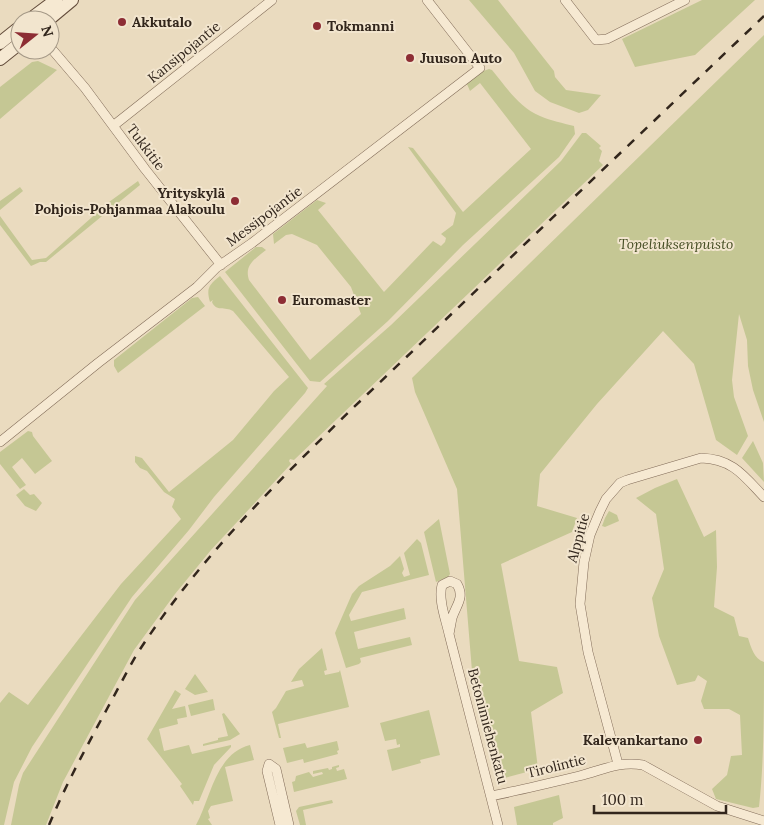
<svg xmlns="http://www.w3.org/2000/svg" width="764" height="825" font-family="Lora,serif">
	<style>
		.green { fill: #c5c794 }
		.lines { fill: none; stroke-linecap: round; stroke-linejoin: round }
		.minor-casing { stroke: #826c59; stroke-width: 10 }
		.secondary-casing { stroke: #644d3c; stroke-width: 14 }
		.minor { stroke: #f6e9d2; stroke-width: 9 }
		.secondary { stroke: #f6e9d2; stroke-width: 12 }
		.rail { stroke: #32261c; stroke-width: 2.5; stroke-dasharray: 9 9; stroke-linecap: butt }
		.poi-dot { fill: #8d2d34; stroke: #f2e5ce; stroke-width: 2 }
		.labels { text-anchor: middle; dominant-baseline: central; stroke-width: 4; stroke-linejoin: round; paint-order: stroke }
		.poi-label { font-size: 14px; font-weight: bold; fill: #32261c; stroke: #f2e5ce; text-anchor: start }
		.street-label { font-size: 14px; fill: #32261c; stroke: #f2e5ce }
		.park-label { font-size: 14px; font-style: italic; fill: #464e24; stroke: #f2e5ce }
	</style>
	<rect width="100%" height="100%" fill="#eadbbf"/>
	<path class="green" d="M469,0H498L554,71L555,77L566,90L601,95L588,110L579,113L550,102L535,91L514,53Z
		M702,0H755L695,55L635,67L622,39Z
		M764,35V422L753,390L748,366L747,340L739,314L732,380L734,397L748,436L737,455L716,440L694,364L663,331L597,404L540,474L537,506L577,518L572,532L501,564L519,661L557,667L563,693L531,712L538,769L501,779L472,671L457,489L415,392L412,378Z
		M38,61L57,70L0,119V87L32,62Z
		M489,69L492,70C506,87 519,107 540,116C551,121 563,123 574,126L575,134L559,157L463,245L388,321L320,382L310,381L225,272L256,247H262L266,250C255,259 244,265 249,280L310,360L361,314L351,287L317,245L292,234L286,235L274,244L273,234L317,200L326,203L318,210L384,292L433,241L441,246L445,242L446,238L441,234L453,225L456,213L408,147L413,148L463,212L531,149L480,83L470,91L466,82L478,73Z
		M582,133H586L601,146L599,148L602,151L599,161L603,165L294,460L290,459L289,461L291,464L211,550L175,594L134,650L63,782L46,825H11L19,785L23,773L135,600L327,386L324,384L391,325L561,161Z
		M138,181L140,185L46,262H40L31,266L0,225V216L32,260L46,258L109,202Z
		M20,187L23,191L0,210V201Z
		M220,276L308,388L305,393L214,497L189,530L132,597L32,747L14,782L4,825H0V703L9,692L28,705L121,584L181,519L172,507L175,499L164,492L147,471L140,468L135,462V456L142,458L169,492L233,440L274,391L289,377L233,311C225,306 216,312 212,302L213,300L210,302C206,288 209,285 220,276Z
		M198,297L205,306L118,373L114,366V360L192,298Z
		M28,431L32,432L33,436L52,461L35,474L22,458L12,467L26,485L20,489L0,464V452Z
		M753,441L763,463L764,482L742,458Z
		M677,479L704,537L716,530L717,567L714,607L734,617L739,636L748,638C751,647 754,659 764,662C764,708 764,763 759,807L753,808L716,799L712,789L727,775L731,756L742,755L740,715L729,709H704L701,701L707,681L698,675L695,681L677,685L659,636L652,598L664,569L656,514L636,498L655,488Z
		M24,489L30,495L34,494L42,503L36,511L25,506L16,495Z
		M609,511L617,515L619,521L605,527L602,526L605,518Z
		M439,519L450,574L448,577L436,582L424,532Z
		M417,539L421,543L429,575L362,592L349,615L351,621L404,608L406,619L354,632L358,649L410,637L412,645L360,658L361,662L359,664L346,668L335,633L352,594L359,586L390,566L400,556L404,569L402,573L404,577L410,575L404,553Z
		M322,648L327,670L324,671L325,675L339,672L340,670L349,707L278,724L281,738H279L272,712L276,708L286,691L304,686L302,680L291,682L299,669Z
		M195,674L208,692L195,695L185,689Z
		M175,690L181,694L172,709L185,706L187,717L177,719L178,724L159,729L164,751L189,745L192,754L231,745V747L214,765L199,801H194L193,805L180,786L182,784L147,739Z
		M213,699L215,710L191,716L188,705Z
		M429,710L440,755L420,760L421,763L392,771L387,750L400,747V744L397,745L396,739L385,741L380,723Z
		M224,713L240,734L230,740L203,746V744L218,740V738L228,736L222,714Z
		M337,741L339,750L337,751L338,754L304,763L303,759L287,763L283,748L305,743L307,748Z
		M250,745L254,760L225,767L233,801L211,806L208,811L210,818L208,819L212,825H196C211,798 215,754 250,745Z
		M339,765V767L336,768L337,771L344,769L347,779L294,792L292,782L295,781L296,776L309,772L313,777L323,774L322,772L313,774V771L328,768L329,770L332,769V767Z
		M559,795L563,818L553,823V825H517L514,807Z
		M332,800L333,803L303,810L306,825H300L296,811L299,807Z"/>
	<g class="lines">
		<defs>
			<path id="minor" d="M565,0L596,40L607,39L685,0
				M50,47L85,88L145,169L221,265
				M113,126L272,0
				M0,442L98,363L197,287L216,268L252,243L480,68L427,0
				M449,634C450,629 451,623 452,618C456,605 465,598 457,584L450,581L442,585C438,600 446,620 449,634L498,825
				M618,764L588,652L580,604L584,562L590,535L600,511L606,499L620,483L627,480L701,458C733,459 744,476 764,497
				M491,796C521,790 550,783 579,776C603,770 618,761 643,765L717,806L764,821
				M280,825L267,771L269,764L276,769L289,825"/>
			<path id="secondary" d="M29,20L56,0
				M48,20L72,0
				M0,43L20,27
				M0,59L20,43"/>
		</defs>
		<use href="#minor" class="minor-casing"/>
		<use href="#secondary" class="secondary-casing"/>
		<use href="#minor" class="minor"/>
		<use href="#secondary" class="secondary"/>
		<path class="rail" d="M49,825C66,784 87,746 108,707C118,689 127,671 137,654C196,562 276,483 354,407L764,16"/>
	</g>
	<g class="poi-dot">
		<circle cx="122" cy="22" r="5"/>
		<circle cx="317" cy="26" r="5"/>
		<circle cx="410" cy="58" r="5"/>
		<circle cx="235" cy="201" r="5"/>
		<circle cx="282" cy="300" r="5"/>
		<circle cx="698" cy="740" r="5"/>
	</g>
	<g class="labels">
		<g class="poi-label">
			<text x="132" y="22">Akkutalo</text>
			<text x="327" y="26">Tokmanni</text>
			<text x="420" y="58">Juuson Auto</text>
			<text x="225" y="193" text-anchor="end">Yrityskylä<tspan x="225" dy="16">Pohjois-Pohjanmaa Alakoulu</tspan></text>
			<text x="292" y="300">Euromaster</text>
			<text x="688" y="740" text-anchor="end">Kalevankartano</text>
		</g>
		<g class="street-label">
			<text transform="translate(184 52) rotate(-39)">Kansipojantie</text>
			<text transform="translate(146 147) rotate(53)">Tukkitie</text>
			<text transform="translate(264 216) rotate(-37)">Messipojantie</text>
			<text transform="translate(578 538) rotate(-75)">Alppitie</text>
			<text transform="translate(488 726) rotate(75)">Betonimiehenkatu</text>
			<text transform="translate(556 766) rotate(-14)">Tirolintie</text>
		</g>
		<g class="park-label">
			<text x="676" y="244">Topeliuksenpuisto</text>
		</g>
	</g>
	<g transform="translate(35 35) rotate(73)"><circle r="24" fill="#f2e5ce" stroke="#a59987"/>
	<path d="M0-4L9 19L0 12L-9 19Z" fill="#8d2d34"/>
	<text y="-8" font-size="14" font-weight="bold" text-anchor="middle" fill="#32261c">N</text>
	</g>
	<path d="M594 805v8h132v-8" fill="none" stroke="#32261c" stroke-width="2.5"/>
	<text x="602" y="805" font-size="15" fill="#32261c" stroke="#f2e5ce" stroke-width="4" paint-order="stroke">100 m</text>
</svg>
